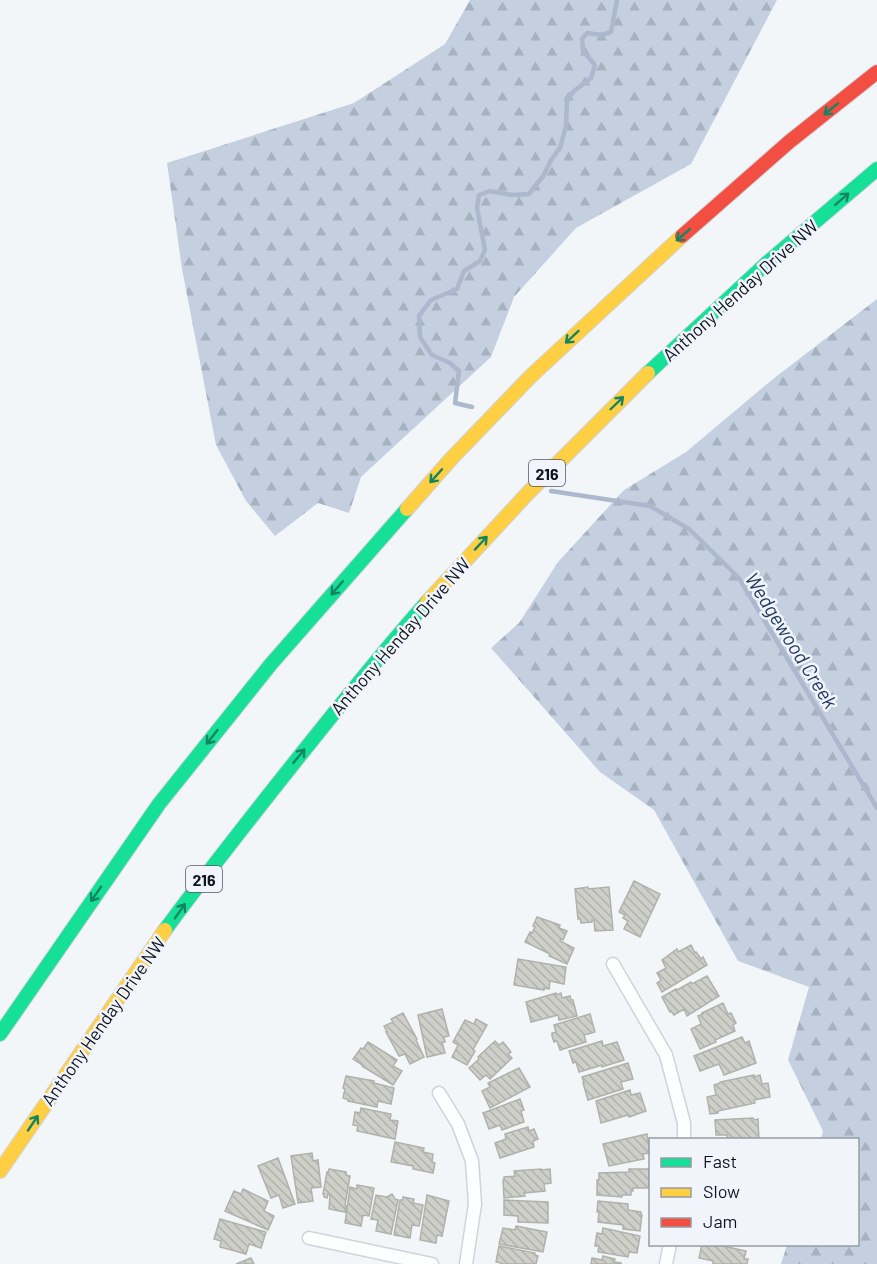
<svg xmlns="http://www.w3.org/2000/svg" width="877" height="1264" font-family="Barlow,sans-serif">
	<style>
		.forest { fill: url(#forest-firs) }
		.lines { fill: none; stroke-linecap: round; stroke-linejoin: round }
		.stream { stroke: #abb8cd; stroke-width: 4.5 }
		.building { fill: url(#building-back-hatch); stroke: #b1b1ac; stroke-width: 1.5 }
		.street-casing { stroke: #cfd4db; stroke-width: 15 }
		.fast-casing { stroke: #cfd4db; stroke-width: 16 }
		.slow-casing { stroke: #cfd4db; stroke-width: 16 }
		.jam-casing { stroke: #cfd4db; stroke-width: 16 }
		.street { stroke: #fdfefe; stroke-width: 12 }
		.fast { stroke: #16e098; stroke-width: 14 }
		.slow { stroke: #ffcf43; stroke-width: 14 }
		.jam { stroke: #f24e42; stroke-width: 14 }
		.oneway { stroke: #138562 }
		.labels { text-anchor: middle; dominant-baseline: central; stroke-width: 5; stroke-linejoin: round; paint-order: stroke }
		.shield { fill: #f1f5fb; stroke: #535862; stroke-width: 1.5 }
		.shield-label { font-size: 16px; font-weight: bold; fill: #0f1520 }
		.street-label { font-size: 18px; fill: #0f1520; stroke: #f1f5fb }
		.water-label { font-size: 20px; font-style: italic; fill: #223a62; stroke: #f1f5fb }
	</style>
	<defs>
		<pattern id="forest-firs" width="22" height="20" patternUnits="userSpaceOnUse" patternTransform="scale(1.5)"><rect width="22" height="20" fill="#c4d0e0"/><path d="M5 1l3.5 6h-7zM16 11l3.5 6h-7z" fill="#a7b2c0"/></pattern>
		<pattern id="building-back-hatch" width="6" height="6" patternUnits="userSpaceOnUse" patternTransform="scale(1.5)"><rect width="6" height="6" fill="#cfcfca"/><path d="M-1 5l2 2M0 0l6 6M5-1l2 2" fill="none" stroke="#b1b1ad"/></pattern>
	</defs>
	<rect width="100%" height="100%" fill="#f3f6f9"/>
	<path class="forest" d="M470,0H777L691,164L576,228L514,297L491,357L361,477L349,513L318,503L275,536L246,501L216,445L182,269L167,163L354,103L445,44Z
		M877,299V1264H781L787,1245L858,1244V1140L821,1139L823,1131L788,1060L809,987L738,961L654,810L600,772L491,648L519,623L558,562L624,490L686,452L773,379Z"/>
	<g class="lines">
		<path class="stream" d="M472,407L455,403L459,371L450,363L432,355L420,337L419,316L431,300L457,289L464,271L480,261L485,250L477,208L479,195L490,191L512,195L529,194L544,175L551,160L560,148L566,126L567,100L574,91L591,78L595,65L583,51L582,39L587,33L602,35L611,32L617,0
			M551,491L650,506L689,529L739,578L877,808"/>
	</g>
	<path class="building" d="M634,881L660,894L640,937L624,929L628,921L623,918L625,915L619,912Z
		M588,887V889L609,887L613,930L595,931L594,920H592V922L581,923L580,918L578,919L575,889Z
		M537,917L560,925L559,928L567,931L563,940L561,939L560,941L574,948L567,964L549,956L550,954L525,942L530,932L532,933L535,927L533,926Z
		M691,945L695,953L696,952L701,959L703,957L707,965L662,992L657,983L661,980L657,973L666,968L662,960L677,949L678,952Z
		M518,959L566,967L564,984L550,981L549,989L544,988V990L514,985Z
		M707,976L719,996L687,1016L684,1009L674,1015L671,1011L670,1012L662,997L676,989L677,990L691,982L692,984Z
		M556,993V995L561,993L562,998L570,996L571,1000H573L577,1016L559,1020L558,1015L531,1022L526,1002Z
		M723,1003L728,1014L731,1013L736,1023L733,1025L735,1031L715,1040L716,1042L700,1049L691,1029L701,1024L698,1016L703,1014L702,1013Z
		M442,1009L449,1036L444,1037L445,1042H442L445,1053L427,1057L418,1015Z
		M403,1013L417,1039L416,1040L424,1057L410,1064L405,1054L399,1056L386,1032H387L384,1026L393,1022L391,1019Z
		M590,1014L595,1032L584,1035L586,1042L560,1050L557,1041L554,1042L552,1036V1033L556,1032L554,1025Z
		M476,1019L487,1025L473,1050L475,1051L467,1065L452,1057L458,1045L453,1042L465,1020L474,1024Z
		M742,1037L745,1043L749,1041L756,1063L724,1075L719,1064L700,1071L694,1056Z
		M495,1041L499,1045L503,1042L511,1052L508,1054L512,1058L490,1079L486,1075L480,1080L469,1068L479,1059L478,1057Z
		M602,1041L603,1046L617,1042L624,1060L602,1067V1065L579,1072L576,1062L573,1063L569,1051Z
		M368,1042L397,1060L393,1066L402,1071L393,1085L362,1066V1065L353,1059L361,1048L363,1049Z
		M628,1063L633,1079L621,1082L623,1089L588,1100L583,1083H584L582,1077Z
		M519,1068L530,1087L490,1108L482,1091L490,1087L488,1083Z
		M754,1075V1077L760,1075L762,1084L768,1083L770,1097L754,1100L755,1103L718,1111V1113L710,1114L707,1097L716,1095L714,1085L720,1083V1082Z
		M346,1076L374,1081V1083L394,1088L391,1104L378,1101L377,1107L348,1101L349,1100L343,1098L345,1089L343,1088Z
		M630,1090L631,1095L640,1093L646,1111L629,1117L628,1115L601,1123L596,1101Z
		M520,1099L524,1110L521,1111L524,1122L502,1130L500,1125L489,1129L483,1113Z
		M361,1108L391,1114L390,1120L398,1121L395,1139L357,1131L358,1126L353,1125L355,1112L360,1113Z
		M753,1118L754,1120L758,1119L759,1140H728L727,1135H716L715,1120Z
		M528,1127L529,1131L534,1129L538,1139L533,1141L534,1147L500,1158L495,1143L506,1139L505,1134Z
		M647,1134L650,1153L643,1154L644,1159L609,1166L603,1144Z
		M395,1142L424,1148L423,1152L433,1154L432,1162L435,1163L433,1173L413,1169V1166L391,1162Z
		M312,1153L313,1161L318,1160L321,1187L311,1188L313,1201L298,1203L291,1156Z
		M278,1158L295,1204L283,1208L279,1195L271,1198L258,1166Z
		M329,1169L346,1172V1175L350,1176L345,1205L346,1206L345,1212L329,1209L330,1195L328,1194L327,1198L324,1197V1194H323L327,1172L328,1173Z
		M541,1169V1170L550,1169L551,1183L544,1184L545,1191L524,1193L525,1196L504,1198L503,1180H504V1177L515,1176L514,1171Z
		M629,1169H649V1188H633V1191H631V1195H622V1197L597,1195V1180H599V1173L629,1172Z
		M357,1185L374,1188L369,1216L363,1215L361,1226L345,1223L350,1187L357,1189Z
		M243,1189L268,1201L264,1211L274,1216L268,1230L225,1211L234,1191L241,1194Z
		M392,1194L395,1199L398,1200L391,1234L376,1231L378,1220L371,1219L376,1195L387,1197Z
		M427,1195L449,1201L442,1236L437,1235L436,1243L420,1240Z
		M403,1197L414,1199L413,1203L423,1205L419,1226L412,1225L410,1238L394,1235L400,1200H403Z
		M504,1200L548,1202V1223L518,1222V1216L504,1215Z
		M598,1201L628,1204V1210L641,1212V1215H642L640,1231L623,1229V1225L598,1222L599,1212H597Z
		M220,1219L266,1232L261,1248L249,1244L246,1254L220,1247L221,1241L214,1239Z
		M516,1226L547,1232L543,1252L499,1244L503,1228L515,1230Z
		M603,1228L640,1236L637,1253L629,1252L628,1257L598,1252L599,1246H595L597,1233L602,1234Z
		M702,1244H714L746,1251L744,1259H748L747,1264H713V1261L699,1258Z
		M499,1246L535,1253V1255L538,1256L536,1264H501V1263L496,1262Z
		M603,1256L615,1259L614,1262L621,1263V1264H591L592,1258L602,1260Z
		M251,1258L254,1264H236Z"/>
	<g class="lines">
		<defs>
			<path id="street" d="M613,964L666,1055L684,1123V1140
				M439,1093L458,1124L472,1161L475,1204L466,1264
				M309,1238L432,1264
				M666,1264L670,1244"/>
			<path id="fast" d="M648,373L768,262L877,169
				M165,930C209,870 255,812 302,753C343,702 383,651 427,602
				M0,1034L159,804L271,664L407,509"/>
			<path id="slow" d="M407,509L451,459L531,376L682,236
				M427,602L528,493L648,373
				M0,1171L165,930"/>
			<path id="jam" d="M682,236L789,142L877,72"/>
		</defs>
		<use href="#street" class="street-casing"/>
		<use href="#fast" class="fast-casing"/>
		<use href="#slow" class="slow-casing"/>
		<use href="#jam" class="jam-casing"/>
		<use href="#street" class="street"/>
		<use href="#fast" class="fast"/>
		<use href="#slow" class="slow"/>
		<use href="#jam" class="jam"/>
	</g>
	<defs><path id="oneway-shaft" d="M-6 0H5M1.5-3L5.5 0L1.5 3" fill="none" stroke-width="1.6" stroke-linecap="round" stroke-linejoin="round" transform="scale(1.5)"/></defs>
	<g class="oneway">
		<use href="#oneway-shaft" transform="translate(831 109) rotate(141)"/>
		<use href="#oneway-shaft" transform="translate(842 199) rotate(-41)"/>
		<use href="#oneway-shaft" transform="translate(683 235) rotate(139)"/>
		<use href="#oneway-shaft" transform="translate(572 337) rotate(137)"/>
		<use href="#oneway-shaft" transform="translate(617 403) rotate(-44)"/>
		<use href="#oneway-shaft" transform="translate(436 476) rotate(132)"/>
		<use href="#oneway-shaft" transform="translate(481 543) rotate(-47)"/>
		<use href="#oneway-shaft" transform="translate(337 588) rotate(131)"/>
		<use href="#oneway-shaft" transform="translate(212 737) rotate(128)"/>
		<use href="#oneway-shaft" transform="translate(299 756) rotate(-51)"/>
		<use href="#oneway-shaft" transform="translate(96 894) rotate(125)"/>
		<use href="#oneway-shaft" transform="translate(180 911) rotate(-55)"/>
		<use href="#oneway-shaft" transform="translate(33 1123) rotate(-56)"/>
	</g>
	<g class="labels">
		<g class="shield">
			<rect x="529" y="460" width="36" height="26" rx="4.5"/>
			<rect x="186" y="866" width="36" height="26" rx="4.5"/>
		</g>
		<g class="shield-label">
			<text x="547" y="473">216</text>
			<text x="204" y="879">216</text>
		</g>
		<g class="street-label">
			<text transform="translate(740 290) rotate(-42)">Anthony Henday Drive NW</text>
			<text transform="translate(400 636) rotate(-49)">Anthony Henday Drive NW</text>
			<text transform="translate(103 1021) rotate(-55)">Anthony Henday Drive NW</text>
		</g>
		<g class="water-label">
			<text transform="translate(792 640) rotate(58)">Wedgewood Creek</text>
		</g>
	</g>
	<rect x="649" y="1138" width="210" height="108" fill="#f1f5fb" stroke="#979ba3" stroke-width="1.5"/>
	<rect x="661" y="1158" width="30" height="9" fill="#16e098" stroke="#979ba3" stroke-width="1.5"/>
	<text x="703" y="1168" font-size="18" fill="#0f1520">Fast</text>
	<rect x="661" y="1188" width="30" height="9" fill="#ffcf43" stroke="#979ba3" stroke-width="1.5"/>
	<text x="703" y="1198" font-size="18" fill="#0f1520">Slow</text>
	<rect x="661" y="1218" width="30" height="9" fill="#f24e42" stroke="#979ba3" stroke-width="1.5"/>
	<text x="703" y="1228" font-size="18" fill="#0f1520">Jam</text>
</svg>
